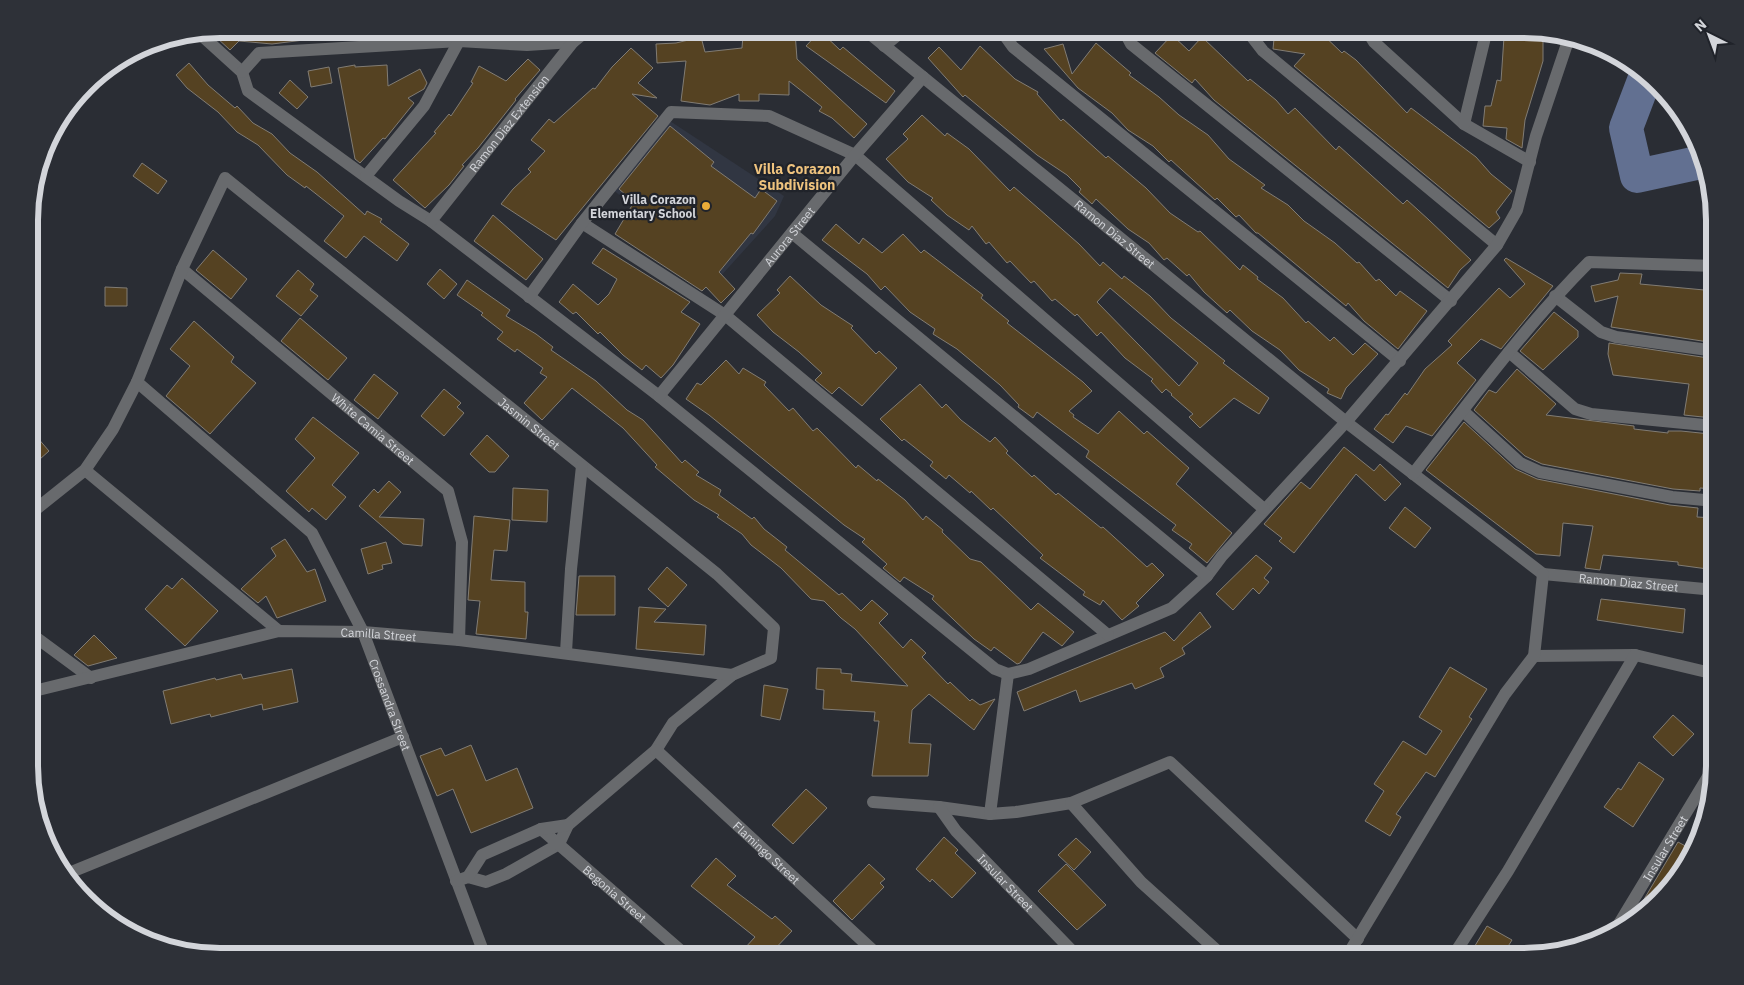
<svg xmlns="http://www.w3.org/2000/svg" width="1744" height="985" font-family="'IBM Plex Sans',sans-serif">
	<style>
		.built { fill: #313642 }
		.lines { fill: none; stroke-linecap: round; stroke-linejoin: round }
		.river { stroke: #627091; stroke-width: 34 }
		.building { fill: #554222; stroke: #817c74; fill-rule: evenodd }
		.minor { stroke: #686a6d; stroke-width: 12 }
		.poi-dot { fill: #e9ab38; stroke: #20232a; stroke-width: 2 }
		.labels { text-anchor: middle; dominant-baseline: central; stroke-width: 4.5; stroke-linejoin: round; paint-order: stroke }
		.street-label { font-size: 12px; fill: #d3d5da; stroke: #20232a }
		.poi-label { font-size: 12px; font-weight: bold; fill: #d3d5da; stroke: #20232a; text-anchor: end }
		.neighbourhood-label { font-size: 14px; font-weight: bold; fill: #efc37e; stroke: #20232a }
		.rim { fill: none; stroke: #d3d5da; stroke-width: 6 }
	</style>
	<rect width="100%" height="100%" fill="#2a2d34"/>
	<path class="built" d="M670,121L784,196L775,216L720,277L612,189Z"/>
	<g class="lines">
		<path class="river" d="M1645,78L1626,128L1637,176L1706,161"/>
	</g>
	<path class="building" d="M225,29H312V39L272,44L239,41L230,50L216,37Z
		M1275,29L1315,33L1318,30L1342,53L1344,51L1356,60L1407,113L1411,108L1476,157L1491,174L1512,191L1496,212L1500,218L1489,228L1294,66L1305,54L1273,49Z
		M1507,29L1543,31V61L1525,120L1522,148L1506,139L1507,128L1483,126L1485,106H1491L1497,80L1501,81L1504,37Z
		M820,31L840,50L843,47L895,91L886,103L806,46Z
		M795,32L797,59L867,124L854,138L832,118L819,111L822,107L789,81V95L759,94V101H739V94L710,105L681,101L686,61L657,63L656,44L676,43L701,37L705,52L742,48L743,35L773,36V34Z
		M1172,35L1189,51L1202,37L1248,81L1250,79L1276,100L1288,114L1295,108L1336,150L1339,146L1403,204L1407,200L1429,220L1471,260L1460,270L1448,288L1214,100L1195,79L1192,83L1155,53Z
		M1096,43L1131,73L1129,75L1159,97L1179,115L1208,135L1229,159L1265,185L1261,188L1288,205L1304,221L1335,243L1357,263L1359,262L1376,281L1379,279L1396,296L1400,291L1427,311L1398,349L1364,321L1348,303L1346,306L1258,233H1256L1239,215L1236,217L1217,198L1215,200L1171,160L1169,162L1153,146L1128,130L1112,113L1078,88L1044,49L1063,44L1072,74Z
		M980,46L1015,79L1038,92L1037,94L1061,121L1063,119L1106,158L1108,156L1146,188L1170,213L1198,232L1200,231L1240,270L1243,265L1258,277L1257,279L1283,298L1306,323L1308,321L1330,341L1334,337L1353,355L1365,343L1378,354L1346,388L1341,399L1327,393L1329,389L1299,370L1280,350L1252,331L1230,310L1227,313L1204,292L1189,274L1187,276L1167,258L1164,260L1149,243L1128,229L1096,199L1092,204L1079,192L1081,189L1067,175L1037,155L965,95L963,97L928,58L939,47L961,70Z
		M631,48L653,68L638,83L657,98L632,94L658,116L556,240L501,204L513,189L531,172L528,169L545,151L531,140L549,119L554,123L593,88L595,89L612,67Z
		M528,59L540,70L515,99L516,100L478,148L462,165L464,166L449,185L425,208L393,180L436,133L434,132L449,114L451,116L473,83L471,82L479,66L506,81Z
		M189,63L208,85L235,108L237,106L253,123L272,134L290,153L317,172L365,215L367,211L382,219L380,222L409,244L397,261L364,236L346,258L324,241L344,216L306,186L305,188L287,175L258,145L237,132L218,112L187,88L176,75Z
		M355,65V67L387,65L388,86L420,69L427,83L424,89L408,98L414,103L385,139L383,138L360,163L355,159L338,68Z
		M329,67L332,83L311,87L308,71Z
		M290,80L308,97L297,109L279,93Z
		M922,115L945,136L947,133L969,149L1010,191L1014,187L1079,244L1100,266L1103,262L1122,279L1124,276L1150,296L1171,318L1225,361L1223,363L1269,398L1259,414L1234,398L1200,428L1189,417L1193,414L1171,395L1172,394L1166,389L1162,393L1151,381L1153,379L1125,358L1101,332L1097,336L1077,314L1075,316L1055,299L1052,301L1034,281L1031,283L1010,261L1007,263L989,242L986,244L972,226L969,230L947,215L931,200L933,198L908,182L886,159L908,139L903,134ZM1110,288L1198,363L1179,386L1097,302Z
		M670,126L714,162L711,166L755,198L761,189L777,201L753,234L751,233L719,272L735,289L721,303L706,287L702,291L615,234L634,202L619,189Z
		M142,163L167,181L158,194L133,176Z
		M493,215L543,259L526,280L474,241Z
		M836,224L859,244L863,238L882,253L903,234L921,253L924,250L983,295L981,298L1009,321L1007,323L1083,382L1092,391L1069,411L1074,415L1073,417L1098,434L1119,411L1144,434L1147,431L1189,468L1176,484L1232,533L1207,563L1189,548L1192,544L1172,530L1176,525L1086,457L1089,451L1037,412L1033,418L1018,407L1019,405L1000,385L957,349L933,334L935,329L910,312L885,286L881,290L867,274L822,240Z
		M603,248L690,302L681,312L700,324L673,365L661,378L646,365L642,370L623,355L600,332L598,334L576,312L573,314L559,302L573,284L598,305L609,294L617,279L592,263Z
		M213,250L247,279L231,299L196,270Z
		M1506,258L1553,286L1501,349L1481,339L1457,363L1476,380L1432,436L1406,426L1393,443L1374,429L1386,414L1388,415L1405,393L1407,395L1425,369L1452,345L1448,341L1499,288L1510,298L1525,284L1504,260Z
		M440,269L457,284L444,299L427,284Z
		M298,270L314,284L310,290L318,296L301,316L276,296Z
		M1620,273L1642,274L1640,284L1715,291V343L1611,327L1618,296L1595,302L1591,286L1618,280Z
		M790,276L821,305L853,326L851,328L876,354L879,351L897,368L862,406L839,387L832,394L815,380L822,373L799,352L773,332L757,315L780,293L777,290Z
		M467,280L510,310L506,316L536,334L553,347L551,350L596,381L627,410L643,420L682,463L685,460L699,472L696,475L721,490L719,495L752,519L754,517L764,529L787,547L785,550L839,595L842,593L861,611L872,600L888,614L879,623L903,648L911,639L926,653L922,657L948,684L950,682L970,701L972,699L980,705L995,699L974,730L929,694L912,710L909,743L931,744L928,776H872L879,721H874L875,712L823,709L824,690L816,689L817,668L841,669V673L852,674L851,681L908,686L855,629L841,618L824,601L811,599L781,568L751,545L742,534L717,517L719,515L694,500L655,467L657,465L623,428L572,388L542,420L524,403L547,377L540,373L543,368L517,349L515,352L497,339L503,332L481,315L483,313L457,295Z
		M105,287L127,288V306H105Z
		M1554,312L1578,331V337L1543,370L1520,351Z
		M300,318L347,358L328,380L281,341Z
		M194,321L234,357L231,362L256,383L210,434L166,396L190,366L170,349Z
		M1609,343L1715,359L1712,418L1684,415L1689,384L1613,375L1608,354Z
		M726,360L739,374L743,368L766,382L764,385L789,411L793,408L813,431L817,428L856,468L858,465L877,481L878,479L905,500L923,520L926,516L943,530L942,532L970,559L981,562L1031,610L1038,603L1074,632L1062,646L1043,632L1020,663L1017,664L994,647L991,651L974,639L932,599L934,596L904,577L900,582L883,568L887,564L862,542L865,539L844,525L709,415L686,399L697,383L701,385Z
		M1517,369L1556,404L1546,415L1634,426V429L1668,433V431H1681L1710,434V436H1715V489L1700,488V491L1673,489L1542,464L1525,456L1474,410L1489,390L1496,393Z
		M374,374L398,393L378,419L354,400Z
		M920,384L942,408L946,404L961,420L990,442L995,437L1008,451L1006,453L1032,477L1034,475L1056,495L1058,493L1101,528L1103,527L1147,567L1152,563L1164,575L1136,603L1139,606L1122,620L1103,600L1100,605L1083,595L1085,592L1040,558L1043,555L993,508L991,510L971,491L970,493L949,475L946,479L930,466L933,462L904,439L902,441L880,419Z
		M444,389L461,403L457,407L464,413L444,436L421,416Z
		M313,417L359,453L332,485L346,497L326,520L312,508L309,512L286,491L315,458L295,439Z
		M1464,422L1515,469L1537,479L1670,505L1698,508L1697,517L1715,518V570L1678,565V562L1603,555L1600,570L1585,568L1593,526L1563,523L1560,556L1536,554L1426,470Z
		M30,429L49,451L30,468Z
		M487,435L509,456L495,472H489L470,454Z
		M1344,447L1374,471L1380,464L1401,484L1385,501L1356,474L1294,553L1279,541L1282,538L1264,524L1301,482L1310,489Z
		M389,481L401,492L379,517L424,519L422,546L403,544L359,506L374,489L378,493Z
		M513,488L548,490L547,522L512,520Z
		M1405,507L1431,528L1415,548L1389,528Z
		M474,516L510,520L507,551L494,550L491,580L525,582V612H528L526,639L476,634L480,601L468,600Z
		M285,539L307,572L315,569L326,601L277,618L266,596L258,603L241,589L276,556L271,548Z
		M386,542L392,563L382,565L383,569L368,574L361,549Z
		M1256,555L1272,568L1264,578L1269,582L1259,594L1253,588L1233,610L1216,594Z
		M667,567L687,585L668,607L648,589Z
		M579,576H615V615H576Z
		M182,578L218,611L185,646L145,609L167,585L172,589Z
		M1601,599L1685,609L1683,633L1597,620Z
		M639,607L666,609L654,622L706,625L704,655L636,649Z
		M1200,612L1211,627L1182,648L1185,654L1160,668L1164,677L1135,689L1132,683L1080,702L1076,690L1024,711L1017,692L1165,632L1174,641Z
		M94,635L117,658L88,666L74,655Z
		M1450,667L1487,689L1469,717L1472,719L1435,777L1426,772L1396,814L1401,817L1390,836L1365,821L1384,791L1374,784L1403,741L1426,755L1442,731L1419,717Z
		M292,669L298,702L263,710L262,704L211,717L210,714L171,724L163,691L215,678L216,680L241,674L243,679Z
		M764,685L788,689L780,720L761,716Z
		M1673,715L1694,734L1673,756L1653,737Z
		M471,745L486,781L517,768L533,808L471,833L453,789L437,796L420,756L441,748L445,756Z
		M1639,762L1664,779L1633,827L1604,807L1618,788L1621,790Z
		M806,789L827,808L793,844L772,825Z
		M944,837L958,850L955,853L976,873L952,898L932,879L930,882L916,869Z
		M1076,838L1091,852L1074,870L1058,855Z
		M1678,842L1693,850L1690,861L1644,909L1640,906Z
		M716,858L736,876L727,885L772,919L775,916L792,931L768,956H753L744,949L755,937L691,886Z
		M869,864L885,879L880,883L884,887L852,920L833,901Z
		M1066,864L1106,905L1077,930L1038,891Z
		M1487,926L1512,940L1502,956H1485L1473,949Z"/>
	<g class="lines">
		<g class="minor">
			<path id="s1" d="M864,29L1346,422L1543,574"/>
			<path d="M1000,29L1013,47L1400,361"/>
			<path d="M1123,29L1131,44L1451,301"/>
			<path d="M1246,29L1263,51L1497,245"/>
			<path d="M1366,29L1374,42L1464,124L1530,162"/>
			<path d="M199,33L242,72L248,91L399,201L431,221L659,396L995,669L1008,674L1029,669L1172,608L1207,576L1222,556L1346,422L1497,245L1517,210L1536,136L1570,35"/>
			<path d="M884,46L905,29"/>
			<path d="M242,72L259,53L459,41L527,45L573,42"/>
			<path d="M1464,124L1487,29"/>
			<path d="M366,176L424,106L459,41"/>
			<path id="s2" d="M431,221L573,42L589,29"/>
			<path d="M582,223L725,315L1108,635"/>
			<path d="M792,233L1207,576"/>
			<path id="s3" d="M182,269L448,491L462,542L459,640"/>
			<path d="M1555,296L1601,332L1616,337L1715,351"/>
			<path d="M529,297L582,223L671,112L769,116L855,155L1264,509"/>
			<path d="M1509,352L1575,409L1591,414L1715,426"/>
			<path id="s4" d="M137,382L312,533L363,632L485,956"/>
			<path id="s5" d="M659,396L855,155L923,77"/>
			<path d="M1463,411L1520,463L1540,472L1672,497L1715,501"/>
			<path d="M85,470L279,631"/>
			<path d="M1413,474C1470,402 1524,327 1589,262L1715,266"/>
			<path id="s6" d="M30,514L85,470L113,429L137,382L182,269L225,178L717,574L774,628L771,658L732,675L673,723L656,750L568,825L559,844L506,874L486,882L468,877L456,881"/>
			<path id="s7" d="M1543,574L1715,590"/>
			<path d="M30,633L91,678"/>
			<path d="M566,652L571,569L582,466"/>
			<path d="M1534,656L1635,655L1715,674"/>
			<path id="s8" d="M30,692L279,631L363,632L459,640L732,675"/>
			<path id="s9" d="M656,750L879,956"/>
			<path d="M873,802L939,807L990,814L1016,812L1071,803L1170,762L1358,939"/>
			<path d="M1071,803L1141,882L1223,956"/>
			<path id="s10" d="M939,807L956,831L1077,956"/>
			<path d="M990,814L1008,674"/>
			<path id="s11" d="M541,829L687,956"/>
			<path d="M64,875L403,737"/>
			<path d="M468,877L482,855L541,829L568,825"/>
			<path id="s12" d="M1614,932L1715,765"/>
			<path d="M1347,956L1505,694L1534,656L1543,574"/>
			<path d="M1453,956L1508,871L1635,655"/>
		</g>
	</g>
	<circle class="poi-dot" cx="706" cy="206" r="5"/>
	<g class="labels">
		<g class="street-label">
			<text stroke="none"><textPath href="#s2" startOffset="125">Ramon Diaz Extension</textPath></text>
			<text stroke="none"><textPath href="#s1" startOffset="324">Ramon Diaz Street</textPath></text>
			<text stroke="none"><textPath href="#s5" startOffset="206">Aurora Street</textPath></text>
			<text stroke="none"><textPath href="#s6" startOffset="786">Jasmin Street</textPath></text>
			<text stroke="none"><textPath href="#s3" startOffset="249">White Camia Street</textPath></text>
			<text stroke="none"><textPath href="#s7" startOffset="86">Ramon Diaz Street</textPath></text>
			<text stroke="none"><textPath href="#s8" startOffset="356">Camilla Street</textPath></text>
			<text stroke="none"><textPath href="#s4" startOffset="420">Crossandra Street</textPath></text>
			<text stroke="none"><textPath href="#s12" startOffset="98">Insular Street</textPath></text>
			<text stroke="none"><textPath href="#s9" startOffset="151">Flamingo Street</textPath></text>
			<text stroke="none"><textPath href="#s10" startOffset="101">Insular Street</textPath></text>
			<text stroke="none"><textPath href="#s11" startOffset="98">Begonia Street</textPath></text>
		</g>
		<g class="poi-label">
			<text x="696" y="199">Villa Corazon<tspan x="696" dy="14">Elementary School</tspan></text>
		</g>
		<g class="neighbourhood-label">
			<text x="797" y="169">Villa Corazon<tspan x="797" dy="16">Subdivision</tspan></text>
		</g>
	</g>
	<path d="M0 0H1744V985H0ZM220 38H1524A182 182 0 0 1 1706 220V766A182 182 0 0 1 1524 948H220A182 182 0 0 1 38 766V220A182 182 0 0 1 220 38Z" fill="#2e3138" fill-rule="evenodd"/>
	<path class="rim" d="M220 38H1524A182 182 0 0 1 1706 220V766A182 182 0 0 1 1524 948H220A182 182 0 0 1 38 766V220A182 182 0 0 1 220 38Z"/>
	<g transform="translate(1709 35) rotate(318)" stroke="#20232a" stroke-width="4" paint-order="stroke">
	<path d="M0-4L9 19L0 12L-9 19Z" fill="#d3d5da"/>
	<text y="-8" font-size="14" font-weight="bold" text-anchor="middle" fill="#d3d5da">N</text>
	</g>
</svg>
